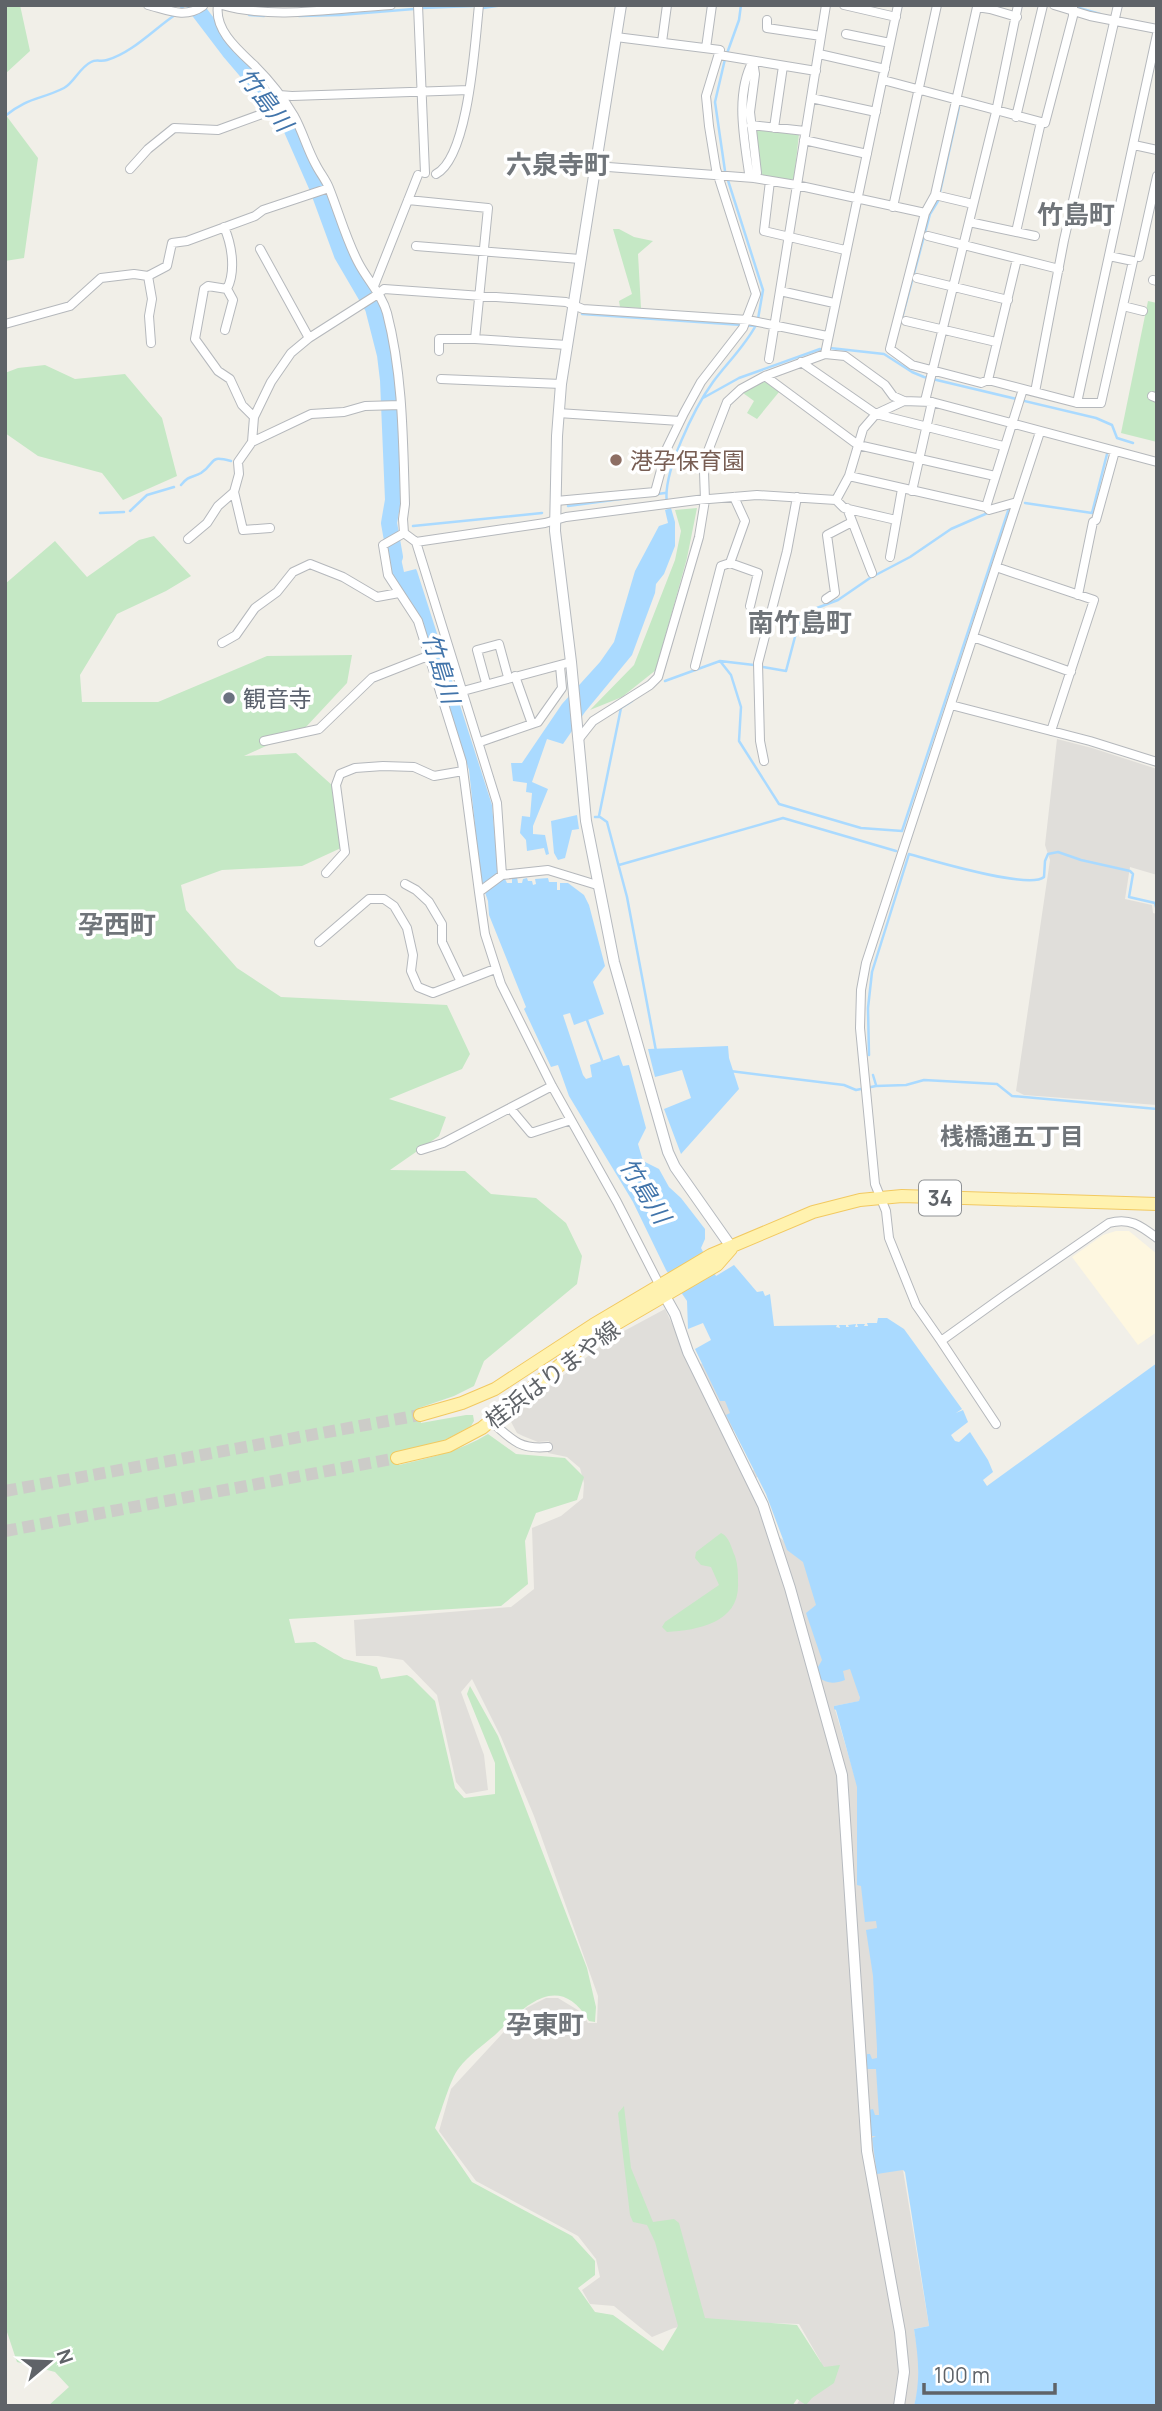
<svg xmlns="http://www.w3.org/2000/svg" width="1162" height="2411" font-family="Manrope,'Noto Sans JP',sans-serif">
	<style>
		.commercial { fill: #fef7e0 }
		.industrial { fill: #e0deda }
		.green { fill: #c5e8c5 }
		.water { fill: #aadaff }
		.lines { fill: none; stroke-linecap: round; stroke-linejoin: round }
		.stream { stroke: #aadaff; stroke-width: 2.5 }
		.river { stroke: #aadaff; stroke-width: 16 }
		.primary-tunnel { stroke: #ccccc8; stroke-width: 12; stroke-dasharray: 12 6; stroke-linecap: butt }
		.street-casing { stroke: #b5b8bc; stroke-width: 10 }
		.secondary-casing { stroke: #b6babf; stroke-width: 12 }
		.primary-casing { stroke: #f2c960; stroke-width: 14 }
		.street { stroke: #fff; stroke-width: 8 }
		.secondary { stroke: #fff; stroke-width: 10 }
		.primary { stroke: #fff2af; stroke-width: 12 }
		.education-dot { fill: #8d6e63; stroke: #fff; stroke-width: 2.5 }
		.worship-dot { fill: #6b7280; stroke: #fff; stroke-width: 2.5 }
		.labels { text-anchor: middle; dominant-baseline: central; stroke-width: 7; stroke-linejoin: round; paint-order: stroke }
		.shield { fill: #fff; stroke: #8f9295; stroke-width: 2 }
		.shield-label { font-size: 21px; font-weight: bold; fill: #5f6368 }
		.education-label { font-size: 23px; fill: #785e54; stroke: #fff; text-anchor: start }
		.worship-label { font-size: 23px; fill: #5b616d; stroke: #fff; text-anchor: start }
		.street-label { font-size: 23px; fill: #5f6368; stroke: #fff }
		.water-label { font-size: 24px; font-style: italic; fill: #4174aa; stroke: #fff }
		.neighbourhood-label { font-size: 24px; font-weight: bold; fill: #70757a; stroke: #fff }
		.quarter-label { font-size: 26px; font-weight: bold; fill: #70757a; stroke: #fff }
	</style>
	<rect width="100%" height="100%" fill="#f1efe8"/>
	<path class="commercial" d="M1116,1231H1129L1157,1254V1332L1138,1345L1072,1257L1103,1235Z"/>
	<path class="industrial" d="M1057,739L1092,748L1157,769V875L1130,867L1125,899L1152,905L1153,913L1157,914V1105L1024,1095L1016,1091L1050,860L1045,845Z
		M665,1309L691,1364L718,1363L753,1419L725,1435L745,1476L766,1461L768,1472L747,1482L767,1527L810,1562L825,1580L860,1698V1701L834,1706L895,1915L903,2170L929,2326L914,2329L919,2359L918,2390L914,2406H796L821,2362L799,2324L707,2321L674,2328L652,2337L614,2306L590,2304L582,2290L600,2277L596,2259L578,2236L476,2181L439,2131L451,2089L526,2008L546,1998H558L581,2012L588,2023H597L598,1996L534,1816L501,1737L472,1679L461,1692L484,1755L488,1790L466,1794L456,1782L437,1695L403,1660L378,1656H356L354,1620L511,1607L534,1589L532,1528L561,1516L583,1498L584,1483L580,1468L567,1457L548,1453L549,1441L538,1442L523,1436L517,1433L509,1418L611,1338Z"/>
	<path class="green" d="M5,5H20L30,51L5,74Z
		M5,114L38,158L24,258L5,261Z
		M758,128L799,134L794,179L790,180L765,176L760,173L755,130Z
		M613,229H619L634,237L653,241L638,254L641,308L620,307L619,301L632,294Z
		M1148,301L1157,303V442L1121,433Z
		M45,365L75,379L125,374L162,418L177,476L123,500L102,473L38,456L5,433V373L18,368Z
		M763,380L779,392L757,419L747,413L754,401L743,393Z
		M697,508L687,558L656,670L622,697L590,710L634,665L675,560L681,531L675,510Z
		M154,536L191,576L166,591L117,614L80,675L82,702H158L267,656L352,655L347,683L305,728L244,756L296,753L333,786L341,848L302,866L222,870L181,885L186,910L237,968L281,997L447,1005L470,1054L462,1069L389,1099L446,1117L439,1136L390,1170L465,1171L491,1194L536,1198L566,1223L582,1256L577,1284L484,1361L474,1386L454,1396L419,1408L421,1423L466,1415H473L474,1421L471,1426L436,1445L398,1453L399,1465C430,1458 460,1451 488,1434L516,1454L565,1458L584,1477L577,1500L536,1513L525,1541L528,1584L501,1606L289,1619L295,1643L315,1642L344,1659L377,1667L381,1679L407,1675L412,1678L435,1701L455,1788L464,1798L495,1794V1763L467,1694L470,1686L498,1736L587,1968L596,2007L595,2022L589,2021C558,1970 524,2007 495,2035C483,2045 468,2056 459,2068C450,2079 441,2113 435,2128L472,2182L572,2236L595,2261V2275L578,2288L595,2312L613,2315L663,2351L678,2326L655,2242L647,2225L633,2222L630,2215L618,2113L624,2106L631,2168L653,2222L674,2219L679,2223L705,2318L797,2325L824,2367L840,2365L834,2383L812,2398L806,2405L797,2399L792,2406H48L69,2387L55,2372L17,2362L5,2326V2248L7,2242L5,2237V584L55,541L87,577L139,540Z
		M721,1533C730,1537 731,1548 735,1556C738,1565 738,1574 738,1583C740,1622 699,1630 667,1632L662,1627L665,1622L719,1585L711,1567L701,1565L695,1558L696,1552Z"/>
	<path class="water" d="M671,508L675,522V546L664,574L656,584L655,593L632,655L585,712L563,744L547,739L532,782L548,789L533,826V834L545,835L549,854L546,855L544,848L527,851L526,840L520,833L522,816L530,817L532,793L526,792L527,783L513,781L511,763H522L562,704L600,662L614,642L635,571L659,526L668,523L665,510Z
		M397,540L404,572L416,569L417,571L492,805L498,872L501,880L505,879L507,883H512V878L517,877L518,883H522L523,879L527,878L528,881H532L533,885L536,884L535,879L548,878L549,882H557V890H560V883H568L584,895L589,905L605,966L593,982L604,1014L574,1025L570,1013L563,1015L583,1075L586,1079L592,1077L590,1065L619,1055L623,1066L629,1065L646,1128L638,1144L643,1161L659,1169L669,1187L681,1198L705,1229V1239L701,1248L716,1276L734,1265L757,1292L763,1291L765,1296L770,1294L774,1326L837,1325L836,1327L840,1328L839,1325H846V1327H849L848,1325L856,1324L855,1327H858L857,1324H865L864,1326H868L867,1323H877L878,1318H887L904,1329L962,1409L956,1413L963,1410L968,1422L951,1435L955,1441L959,1442L970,1432L988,1460L993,1472L983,1480L987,1486L1157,1363V2406H914C921,2379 918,2355 914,2329L929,2326L905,2172L903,2170L877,2174L872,2138L876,2136H871L869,2110L873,2109L875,2115H879L876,2069H867V2054H870L872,2059L877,2058V2048L873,1976L866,1930L877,1928L876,1921L865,1922L861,1886L857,1885V1787L836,1710L834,1709V1706L859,1701L860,1698L850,1669L843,1671L845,1680C834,1684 827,1684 818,1677L817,1669L822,1660L806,1613L816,1605L803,1562L787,1550L766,1494L726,1415L730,1413L725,1401H720L695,1349L711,1340L703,1323L688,1329L687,1301L666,1270L633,1202L569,1096L558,1065L551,1067L524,1009L526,1007L489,915L488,901L481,881L469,770L420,619L392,578L386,548Z
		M577,815L579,829L572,830L565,858L558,860L554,853L551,821Z
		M728,1046L729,1058L739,1089L681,1154L664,1109L691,1098L682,1070L655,1077L648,1049Z"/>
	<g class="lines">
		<path class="stream" d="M741,5L739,20L725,59L715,102L725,171L763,290L758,319
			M1076,7L1100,14
			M422,8L473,6
			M483,8L503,5
			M179,10L185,5
			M249,15L264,16
			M299,16L340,15L414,9
			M5,116C28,97 40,100 64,88C74,83 79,68 91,62C96,59 101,62 107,60C132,53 154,29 175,15
			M940,192L959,107
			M582,314L756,326
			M902,318L930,214L938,201
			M830,348L884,354L912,372L924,377L1096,418L1112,425L1117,438L1133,443
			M703,398L739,378L820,349
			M181,485C189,475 192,478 201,473C217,462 208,455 231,461
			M667,503C662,473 695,407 713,382C727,363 745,346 756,325
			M1025,503L1092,513L1107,454
			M568,506L665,493
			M130,511L147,495L174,487
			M100,513L124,512
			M413,526L542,513
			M390,529H396
			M720,661L731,675L741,707L739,741L779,804L861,828L902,831L1010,505
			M763,667L786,671L801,614L838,600L870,578L910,557L951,529L990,512
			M665,681L720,661L754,665
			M599,816L621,708L632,701
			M595,817H600L607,822L627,897L656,1051
			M619,865L783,818L896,851
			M587,1020L603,1063
			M869,1055L868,1008L872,972L909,854C931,860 1029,890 1044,877L1045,861L1048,854L1058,852L1081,860L1130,871L1133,874L1129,897L1155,903L1157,911
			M730,1071L844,1085L856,1090L876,1086L906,1085L924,1080L997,1084L1012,1096L1157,1109
			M873,1075L876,1085"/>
		<path class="river" d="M194,5L229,51L281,112L291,128L317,187L342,255L373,308L385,355L388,380L393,500L389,523L395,557"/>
		<path class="primary-tunnel" d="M5,1491L420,1415
			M5,1531L397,1458"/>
		<defs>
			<path id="street" d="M148,5C168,10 185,19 203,6
				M218,5C214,30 238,50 255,66C269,80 284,99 294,116C303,132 307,149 316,165C320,173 326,180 329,188C339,213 346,239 358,262C367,280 382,294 387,313C403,375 403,440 405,504L403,519L404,533L416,542L497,803L502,875
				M222,5C273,20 338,8 391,5
				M418,5L425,173
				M844,5L896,17
				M991,5L990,9L977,7L935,195L925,213L890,349L912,365L981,383L988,380L1077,403H1101L1133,261L1109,256
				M1054,5L1090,16L1157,29
				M990,9L1017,17
				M767,20V28L821,36
				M846,34L890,43
				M662,42L667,5
				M706,48L712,5
				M819,54L885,69
				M719,55L816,71
				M753,61C735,94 744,137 749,173L754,178
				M753,61L755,74L750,112L757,173L754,178
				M883,80L1045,123L1073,16V5
				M279,95L292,96L469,90
				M811,98L876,112
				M1016,117L1043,5
				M751,125L805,131
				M774,128L783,66
				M804,140L867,154
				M1134,145L1157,150
				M595,166L754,178L796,185L925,213
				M130,169L148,149L174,128L218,130L273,110L284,102
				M436,174C469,157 475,41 479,5
				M770,181L764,231L845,250
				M935,195L973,204
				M408,200L488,208L475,339L567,345
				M893,207L937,5
				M969,222L1035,236
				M224,227C232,245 236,271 227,289L233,300L225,330
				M1016,232L1041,122
				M928,236L1059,269
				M416,246L580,259
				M260,249L309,338
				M1139,257L1157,176
				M917,278L1008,300
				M1153,280L1157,281
				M374,286L418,175
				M227,289L208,286L204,289L195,339L218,371L230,379L242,405L254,417
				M780,291L834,303
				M1123,306L1143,311
				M906,321L996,342
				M5,324L70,306L101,278L134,274L148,276
				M151,343L149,316L152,299L148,276L167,266L172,243L187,241L255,216L263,210L329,188
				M439,351V339H475
				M825,354L898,5
				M769,359L826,5
				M801,362L876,414L1003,446
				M765,376L858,445L995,476
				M441,379L561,384
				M988,380L1017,259
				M1035,392L1064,240L1118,5
				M1152,396L1157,398
				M925,401L996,112L1018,5
				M1077,403L1157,34
				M558,413L680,421
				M1040,432L866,963L861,990L860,1028L875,1184L886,1211L889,1238L916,1305L941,1341L1005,1295L1109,1223C1130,1217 1141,1226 1157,1238
				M252,442L311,414L344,412L365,406L401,405
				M849,476L986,507L1023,389
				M912,491L932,402
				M234,492L243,530L270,528
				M836,500L844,508L896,520
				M556,501L655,492L667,448L684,413L701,382L743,328L756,294L716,169L709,126L706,96L720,50L616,37
				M986,507L989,510L1017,502
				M847,508L872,573
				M404,533L383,545L388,575L418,621L462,762L479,892L502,875L548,870L597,885
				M188,539L207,523L218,506L234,492L239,474L238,462L252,442L254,417L271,382L291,353L309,338L378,294L384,289L566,302L583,309L748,320L827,336
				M416,542L545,523L566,517L697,500L757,495L836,500L849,476L863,429L876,414L904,401
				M890,557L902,489
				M730,563L758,573L750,606
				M996,567L1094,600L1051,731
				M1078,595L1093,522L1096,520L1115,451
				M826,599L835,593L827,535L852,522
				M973,637L1071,672
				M222,643L236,635L255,608L277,592L293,572L310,564L343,577L377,597L399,593
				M695,666L721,566L730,563L745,521L734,497
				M486,683L477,650L499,644L508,677
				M463,691L571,662
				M951,705L1090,741L1157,762
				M532,724L538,722L562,688L560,666
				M578,740L593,721L650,685L658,677L699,537L705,500L704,472L708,451L727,402L741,389L765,376L825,354L845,356L885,385L893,396L904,401L932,402L1157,462
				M264,741L319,729L372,678L428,656
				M480,742L532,724L515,676
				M764,761L760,741L758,663L787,551L797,497
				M326,873L345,852L336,785L340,774L355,768L383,766L414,767L434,776L463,771
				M405,884L416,890L429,902L442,924V942L461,982
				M479,892L485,934L501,984L552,1086L617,1202L660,1286
				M319,942L369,899H384L394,906L407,928L413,955L411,971L418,987L433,993L495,969
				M510,1108L531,1133L571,1120
				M421,1150L443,1143L552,1086
				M941,1341L996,1424
				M491,1421C511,1439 519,1450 548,1447"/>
			<path id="secondary" d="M621,5L561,384L557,436L555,531L571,662L586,821L614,962L668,1152L675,1167L732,1248
				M661,1289L675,1314L688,1352L763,1505L790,1588L842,1775L867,2151L900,2332L904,2372L899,2406"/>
			<path id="primary" d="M420,1415L462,1403L495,1389L593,1325L711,1255L813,1212L860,1200L902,1196L1157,1204
				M397,1458L448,1446L482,1428L597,1335L717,1265L731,1249"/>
		</defs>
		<use href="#street" class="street-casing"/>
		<use href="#secondary" class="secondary-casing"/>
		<use href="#primary" class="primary-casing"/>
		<use href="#street" class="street"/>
		<use href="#secondary" class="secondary"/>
		<use href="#primary" class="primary"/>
	</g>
	<circle class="education-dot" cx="616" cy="460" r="7"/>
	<circle class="worship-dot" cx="229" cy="698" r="7"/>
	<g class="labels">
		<rect class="shield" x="919" y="1180.5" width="42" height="35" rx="5"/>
		<g class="shield-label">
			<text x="940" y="1198">34</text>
		</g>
		<g class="education-label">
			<text x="630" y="460">港孕保育園</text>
		</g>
		<g class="worship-label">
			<text x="243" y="698">観音寺</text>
		</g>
		<g class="street-label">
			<text transform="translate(552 1374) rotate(-37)">桂浜はりまや線</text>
		</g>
		<g class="water-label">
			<text transform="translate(266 99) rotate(53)">竹島川</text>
			<text transform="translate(442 668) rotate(73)">竹島川</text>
			<text transform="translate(646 1190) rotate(58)">竹島川</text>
		</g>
		<g class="neighbourhood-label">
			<text x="1012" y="1135">桟橋通五丁目</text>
		</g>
		<g class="quarter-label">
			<text x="558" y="164">六泉寺町</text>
			<text x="1076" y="214">竹島町</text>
			<text x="800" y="622">南竹島町</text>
			<text x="117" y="924">孕西町</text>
			<text x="545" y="2024">孕東町</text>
		</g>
	</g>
	<rect width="1162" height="2411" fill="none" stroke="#5f6368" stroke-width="14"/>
	<g transform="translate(49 2362) rotate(71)" stroke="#ffffff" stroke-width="5" paint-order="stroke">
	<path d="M0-5L12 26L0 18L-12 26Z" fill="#5f6368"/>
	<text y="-10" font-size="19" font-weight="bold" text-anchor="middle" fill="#5f6368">N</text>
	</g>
	<path d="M924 2383v10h131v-10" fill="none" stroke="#5f6368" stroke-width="3.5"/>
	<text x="934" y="2383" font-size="21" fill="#5f6368" stroke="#ffffff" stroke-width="5" paint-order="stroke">100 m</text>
</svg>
